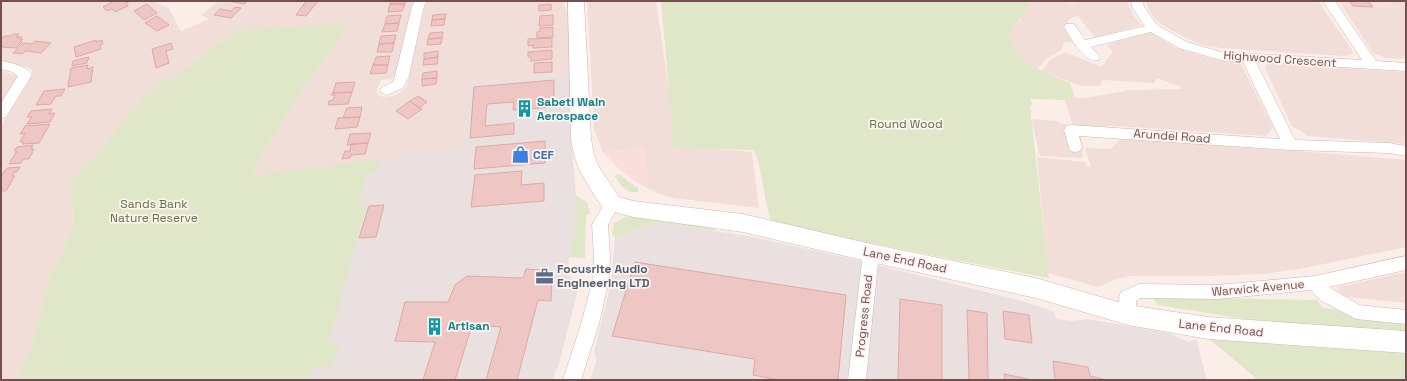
<svg xmlns="http://www.w3.org/2000/svg" width="1407" height="381" font-family="'Space Grotesk',sans-serif">
	<style>
		.residential { fill: #f2ded8 }
		.commercial { fill: #fadede }
		.industrial { fill: #eae0df }
		.green { fill: #dfe7c8 }
		.building { fill: #eec6c3; stroke: #dfa8a5 }
		.lines { fill: none; stroke-linecap: round; stroke-linejoin: round }
		.street-casing { stroke: #ceb6b2; stroke-width: 1 }
		.secondary-casing { stroke: #d3b6b2; stroke-width: 1 }
		.street { fill: #fff; fill-rule: evenodd }
		.secondary { fill: #fff; fill-rule: evenodd }
		.labels { text-anchor: middle; dominant-baseline: central; stroke-width: 3.5; stroke-linejoin: round; paint-order: stroke }
		.street-label { font-size: 12px; fill: #73504f; stroke: #fdf3ef }
		.culture-label { font-size: 12px; font-weight: bold; fill: #0d838f; stroke: #fdf3ef; text-anchor: start }
		.park-label { font-size: 12px; fill: #617245; stroke: #fdf3ef }
		.shop-label { font-size: 12px; font-weight: bold; fill: #366cbe; stroke: #fdf3ef; text-anchor: start }
		.service-label { font-size: 12px; font-weight: bold; fill: #4e5e75; stroke: #fdf3ef; text-anchor: start }
	</style>
	<rect width="100%" height="100%" fill="#fbeee9"/>
	<path class="residential" d="M1,1H152L167,7L170,10L181,31L209,19L201,15L219,1H414L397,73L391,79L381,80L376,92L380,96L385,97L396,95L404,90L407,86L426,1H563L567,13L570,74L467,83L466,148L251,177L268,144L284,121L297,97L332,49L236,31L174,77L159,83L135,105L96,155L71,180L69,184L74,212L72,228L57,265L53,266L32,346L17,380H1V126L32,75V70L29,68L1,61Z
		M587,1H656L677,146L752,152L759,208L673,198L660,194L647,188L645,148L603,152L594,129Z
		M1029,1H1063L1073,4V1H1127L1133,15L1141,25L1095,38L1077,15L1067,21L1076,43L1064,42L1062,50L1047,58L1037,69L1020,57L1009,42L1007,35L1009,29L1020,21Z
		M1146,1H1318L1354,53L1345,56L1296,53L1221,48L1202,45L1170,30L1156,20L1149,10Z
		M1390,1H1406V59L1385,58L1373,53L1342,6L1394,7Z
		M1150,32L1176,48L1209,58L1236,62L1241,64L1273,127L1266,136L1116,126L1079,127L1072,123L1064,97L1084,98L1126,91V90L1181,89V87L1157,78L1154,83L1103,80L1100,86H1080L1042,71L1050,60L1065,52L1102,67L1113,51L1106,45Z
		M1269,64L1406,72V144L1308,136L1292,126L1266,70V65Z
		M1,71L17,76L18,78L1,106Z
		M1031,119L1058,121L1059,123L1065,124L1079,131L1084,149L1082,150L1083,156L1081,158L1040,156Z
		M1120,139L1325,153L1406,160V247L1300,269L1262,274L1211,276H1130L1116,279L1098,287L1048,273L1037,157L1085,162L1087,166L1091,167L1085,148L1111,149Z
		M1406,272V303L1347,297L1342,294L1338,290V287Z"/>
	<path class="commercial" d="M1338,1H1390L1395,7L1342,6Z
		M645,148L647,188L636,182L619,169L603,152Z"/>
	<path class="industrial" d="M570,74V115L569,117L576,196L574,200L575,234L566,273L579,285L559,364L552,380H161L251,177L465,148L467,83Z
		M657,222L753,237L844,257L1015,299L1053,311L1057,319L1072,321L1087,319L1169,333L1189,342L1196,339L1207,380H590L597,359L594,352L611,284L615,238Z"/>
	<path class="green" d="M661,1H1030L1023,16L1008,33C1009,37 1010,42 1012,45C1023,66 1050,74 1070,83L1075,97L1066,98V100L1030,99L1033,105L1030,106L1049,278L772,224C763,199 764,175 754,150L674,148Z
		M349,23L332,49L297,97L284,121L268,144L252,176L381,159L377,172L367,173L358,203H367L328,345H341L331,366L313,367L307,380H17L32,346L53,266L57,265L72,228L74,212L69,187L71,180L96,155L135,105L159,83L174,77L236,31Z
		M619,174L639,189L638,192C626,194 620,185 615,176Z
		M576,196L587,202L590,214L586,215L585,258L569,257L575,234L574,200Z
		M636,215L714,228L715,231L657,222L615,238L612,233L614,223L625,217Z
		M1153,297L1317,300L1323,308L1406,319V339L1340,334L1157,305Z
		M1206,336L1406,351V380H1258Z"/>
	<path class="building" d="M114,1H131L126,3L128,6L115,12L112,9L107,11L103,7Z
		M228,1H248L245,4Z
		M306,1H318L306,16L296,15Z
		M391,1H405V4H390Z
		M1349,1H1368L1373,7L1353,6Z
		M147,4L157,13L144,20L134,11Z
		M390,4H405L402,11L388,12Z
		M551,4V10L539,11V5Z
		M235,7L241,8L231,18L214,15L220,9L231,11Z
		M446,14L445,19L432,20L433,15Z
		M401,15L399,23L385,24L387,16Z
		M553,15V25L539,26L540,16Z
		M157,16L169,25L157,31L145,23Z
		M445,19L444,25L431,26L432,20Z
		M399,23L397,31L382,32L385,24Z
		M553,27V37L537,38V32L540,31V28Z
		M443,32L442,38L428,39L430,33Z
		M13,34H19L16,37H22L20,39H23L20,42H22L16,48L1,47L3,45H1V39L4,36H11Z
		M396,35L394,43L379,44L381,36Z
		M442,38L441,44L427,45L428,39Z
		M552,38V47L533,48V45L528,46V39Z
		M96,40V42L102,40L103,44L100,45L101,49L76,57L74,47Z
		M35,41L51,43L41,53L26,51L22,54L13,53L23,43L32,44Z
		M171,43L173,49L166,51L169,63L156,68L152,49Z
		M394,43L392,52H377L379,44Z
		M552,50V59L531,61V57H528V52Z
		M438,51V57L424,59V53Z
		M390,56L388,65H373L376,57Z
		M89,57L87,63L72,66L73,61Z
		M438,57L437,64L423,65L424,59Z
		M552,62V72L534,73V63Z
		M88,65L87,69L93,67L91,82L68,87L71,68Z
		M373,65H388L386,73L370,74Z
		M437,71V78L422,79L423,73Z
		M437,78L436,84L422,86V79Z
		M554,80V107L513,110L514,102L487,104L485,126L514,123V134L470,138L474,87Z
		M355,82L352,92L333,93L336,83Z
		M65,89L61,96H56L51,104L36,105L44,91Z
		M352,92L348,104L328,105L329,101L333,100L335,95H331L332,93Z
		M418,96L427,102L419,108L410,101Z
		M410,101L422,109L408,119L396,111Z
		M362,107L360,117L343,118L347,108Z
		M52,109L49,114L55,113L50,122L27,124L32,117H27L31,111Z
		M360,117L357,127L335,129L338,118Z
		M50,124L39,143L22,144L24,142H20L25,133L20,134L25,126Z
		M371,133L368,143L347,145L350,134Z
		M545,141V163L474,169L476,147Z
		M368,143L365,154L351,155L350,158L342,159L345,151H350L351,144Z
		M33,145L31,149H34L29,159H23L21,163L9,164L17,151H14L17,147Z
		M20,167L17,172H14L12,176H15L6,191H1V176L7,168Z
		M522,171L521,185L544,183V201L471,207L475,175Z
		M384,205L376,237L359,238L369,206Z
		M635,262L846,295L838,380H778L753,375L755,359L612,336Z
		M526,269L552,271L551,301L538,300L517,380H486L501,327L472,325L455,380H423L435,342L395,341L405,302H448L455,285L467,276L523,278Z
		M900,299L942,305V380H898Z
		M967,310L987,313L988,380H969Z
		M1003,311L1029,315L1032,343L1005,339Z
		M1053,361L1088,367L1090,376L1107,380H1055Z
		M1004,374L1028,379V380H1005Z"/>
	<g class="lines">
		<defs>
			<path id="street" d="M415,1H427L424,6L409,76L403,88L387,95L382,93L380,90L382,87L393,82L395,76L412,6Z
				M1131,1H1143L1144,7L1157,25L1187,42L1221,52L1362,60L1323,1H1335L1376,61L1406,63V71L1256,62L1295,140L1389,143L1406,146V156L1389,153L1290,150L1079,136L1082,147L1080,151L1075,152L1070,151L1064,130L1066,126L1071,125L1280,139L1243,62L1221,60L1179,48L1151,32L1091,47L1100,57L1099,60C1084,64 1071,38 1064,27L1066,24H1074L1085,40L1145,26L1132,7Z
				M1,61C12,63 25,65 32,75L6,117L1,119V103L18,76L12,72L1,69Z
				M612,197L617,199L620,203L608,225L610,256L609,279L599,324L581,380H563L581,324L593,279L594,256L592,225L607,199Z
				M871,246L877,248L879,253L866,380H848L863,253L865,248Z
				M1406,256V270L1329,287L1359,305L1406,310V324L1356,319L1320,300L1311,290L1217,299L1141,298L1136,301V315L1134,320L1128,322L1122,320C1118,312 1117,300 1121,292L1139,284L1217,285L1315,276Z"/>
			<path id="secondary" d="M568,1H584L591,139L594,155L599,167L619,197L633,201L743,214L871,244L1036,278L1128,305L1208,317L1406,331V353L1208,339L1128,325L1036,298L871,262L743,232L633,217L604,209L594,195L579,169L574,155L571,139Z"/>
		</defs>
		<use href="#street" class="street-casing"/>
		<use href="#secondary" class="secondary-casing"/>
		<use href="#street" class="street"/>
		<use href="#secondary" class="secondary"/>
	</g>
	<defs>
		<symbol id="building-bare" viewBox="-9 -9 18 18"><path d="M-4-6H4V6H1V3H-1V6H-4ZM-2.5-4.3h1.7v1.8h-1.7ZM.8-4.3h1.7v1.8H.8ZM-2.5-1h1.7V.8h-1.7ZM.8-1h1.7V.8H.8Z" fill="#0f9aa8" stroke="#fdf3ef" stroke-width="2.5" paint-order="stroke"/></symbol>
		<symbol id="shop-bare" viewBox="-9 -9 18 18"><path d="M-5-2.5h2.3a2.7 3.5 0 0 1 5.4 0H5L5.5 6h-11ZM-1.5-2.5h3a1.5 2.3 0 0 0-3 0Z" fill="#3f7fe0" stroke="#fdf3ef" stroke-width="2.5" paint-order="stroke"/></symbol>
		<symbol id="office-bare" viewBox="-9 -9 18 18"><path d="M-6-3h4V-5.5h4V-3h4V5H-6ZM-1-4.5V-3h2v-1.5ZM-6 0V1H6V0Z" fill="#5c6f8a" stroke="#fdf3ef" stroke-width="2.5" paint-order="stroke"/></symbol>
	</defs>
	<g fill-rule="evenodd">
		<use href="#building-bare" x="512" y="96" width="25" height="25"/>
		<use href="#shop-bare" x="508" y="142" width="25" height="25"/>
		<use href="#office-bare" x="532" y="264" width="25" height="25"/>
		<use href="#building-bare" x="422" y="314" width="25" height="25"/>
	</g>
	<g class="labels">
		<g class="street-label">
			<text transform="translate(1280 59) rotate(4)">Highwood Crescent</text>
			<text transform="translate(1172 136) rotate(4)">Arundel Road</text>
			<text transform="translate(905 260) rotate(12)">Lane End Road</text>
			<text transform="translate(1258 288) rotate(-5)">Warwick Avenue</text>
			<text transform="translate(864 316) rotate(-84)">Progress Road</text>
			<text transform="translate(1221 328) rotate(6)">Lane End Road</text>
		</g>
		<g class="culture-label">
			<text x="537" y="102">Sabeti Wain<tspan x="537" dy="14">Aerospace</tspan></text>
			<text x="448" y="326">Artisan</text>
		</g>
		<g class="park-label">
			<text x="906" y="124">Round Wood</text>
			<text x="154" y="204">Sands Bank<tspan x="154" dy="14">Nature Reserve</tspan></text>
		</g>
		<g class="shop-label">
			<text x="533" y="155">CEF</text>
		</g>
		<g class="service-label">
			<text x="557" y="269">Focusrite Audio<tspan x="557" dy="14">Engineering LTD</tspan></text>
		</g>
	</g>
	<rect width="1407" height="381" fill="none" stroke="#73504f" stroke-width="4"/>
</svg>
